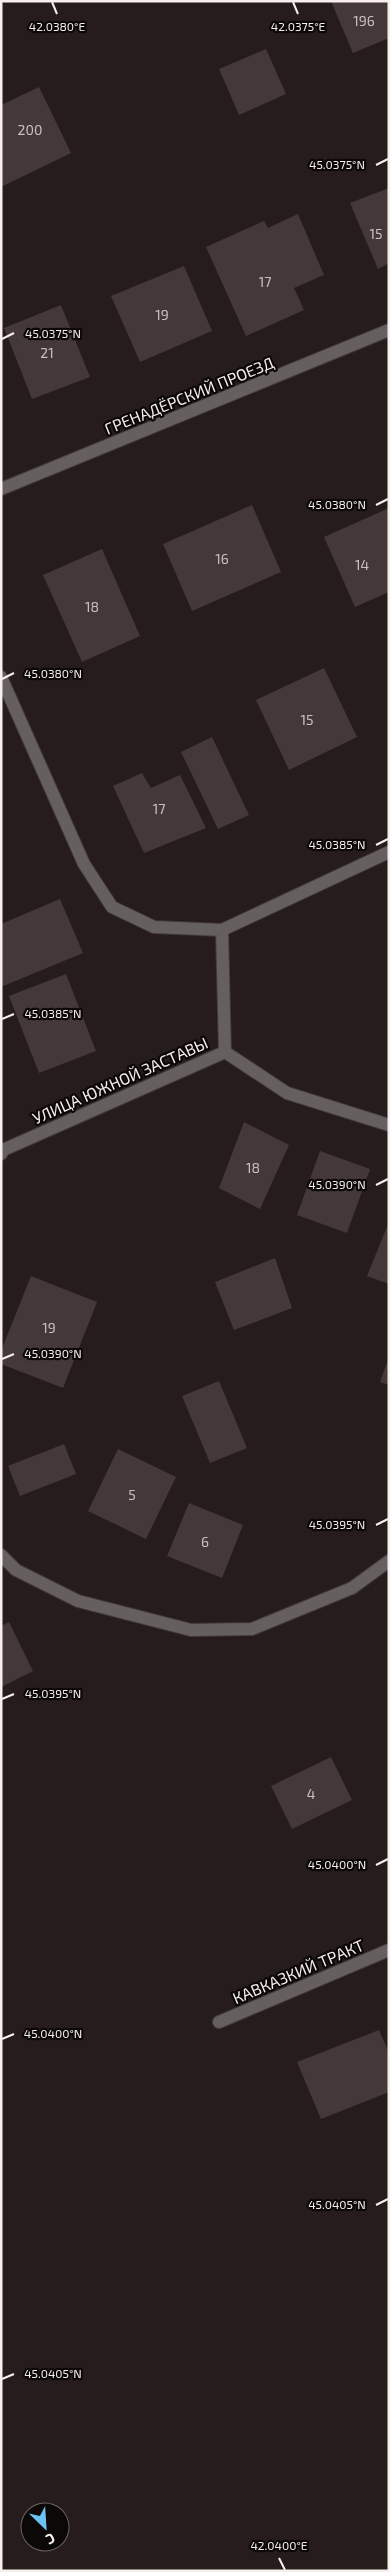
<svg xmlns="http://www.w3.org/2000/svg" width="390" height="2572" font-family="'Exo 2',sans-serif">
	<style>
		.building { fill: #443938 }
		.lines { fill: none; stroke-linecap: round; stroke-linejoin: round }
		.minor-casing { stroke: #443a39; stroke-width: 14 }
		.minor { stroke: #65605f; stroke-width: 12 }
		.ticks { fill: none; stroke: #f6efee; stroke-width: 2 }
		.labels { text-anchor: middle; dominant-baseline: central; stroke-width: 4.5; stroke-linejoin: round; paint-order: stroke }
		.number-label { font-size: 14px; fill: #cac2c0 }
		.street-label { font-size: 16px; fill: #f6efee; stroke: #0c0808 }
		.ticks-label { font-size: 12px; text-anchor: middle; fill: #f6efee; stroke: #0c0808; stroke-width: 4.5; stroke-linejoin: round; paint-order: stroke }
	</style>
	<rect width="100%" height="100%" fill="#271c1c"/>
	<path class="building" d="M331,1H389V38L353,53Z
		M266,49L286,94L239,115L219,69Z
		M39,87L71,153L1,187V105Z
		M389,188V263L378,269L350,203Z
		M298,214L324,275L294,288L304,310L246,336L206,247L264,221L268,228Z
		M184,266L212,331L140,362L111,296Z
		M61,305L90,377L32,399L4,328Z
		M252,505L281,572L192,611L163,544Z
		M389,508V592L355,607L324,537Z
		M102,549L140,636L82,662L43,575Z
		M324,668L357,737L289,770L256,700Z
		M212,737L249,815L218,829L181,752Z
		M142,773L151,788L180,775L206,828L144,853L113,786Z
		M60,899L83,953L1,987V924Z
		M66,974L96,1051L39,1073L9,996Z
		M244,1122L289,1145L260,1209L219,1188Z
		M320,1151L370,1169L347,1233L297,1215Z
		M389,1222V1284L367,1276Z
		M275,1258L292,1308L234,1330L215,1282Z
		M31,1276L97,1302L63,1388L1,1364V1351Z
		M389,1357V1385L380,1382Z
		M219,1381L247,1448L210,1463L182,1396Z
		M64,1444L76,1474L20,1496L8,1466Z
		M118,1449L176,1477L146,1539L88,1511Z
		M189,1503L243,1525L222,1578L167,1556Z
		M9,1622L33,1671L1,1687V1626Z
		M331,1757L352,1800L292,1829L271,1786Z
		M379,2030L389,2053V2092L321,2119L297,2062Z"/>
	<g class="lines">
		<defs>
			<path id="minor" d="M1,489L389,330
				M1,677L84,864L112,907L154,927L222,930L389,852
				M225,1052L287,1093L389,1125
				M1,1154L3,1150L225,1052L222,930
				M1,1555L16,1570L78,1601L191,1630L252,1629L352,1588L389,1561
				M219,2022L389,1950"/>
		</defs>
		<use href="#minor" class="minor-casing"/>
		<use href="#minor" class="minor"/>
	</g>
	<path class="ticks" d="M52,2L57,14M293,2L298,14M376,165L388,159M2,339L14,333M376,505L388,499M2,679L14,673M376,845L388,839M2,1019L14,1014M376,1185L388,1179M2,1359L14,1354M376,1525L388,1519M2,1699L14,1694M376,1865L388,1859M2,2039L14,2034M376,2205L388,2199M2,2379L14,2374M279,2558L285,2570"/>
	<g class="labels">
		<g class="number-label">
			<text x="364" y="20">196</text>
			<text x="30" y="129">200</text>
			<text x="376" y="233">15</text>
			<text x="265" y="281">17</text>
			<text x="162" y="314">19</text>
			<text x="47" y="352">21</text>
			<text x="222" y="558">16</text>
			<text x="362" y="564">14</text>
			<text x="92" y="606">18</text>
			<text x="307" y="719">15</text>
			<text x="159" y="808">17</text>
			<text x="253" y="1167">18</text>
			<text x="49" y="1327">19</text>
			<text x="132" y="1494">5</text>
			<text x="205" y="1541">6</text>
			<text x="311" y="1793">4</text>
		</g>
		<g class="street-label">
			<text transform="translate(189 395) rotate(-22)">ГРЕНАДЁРСКИЙ ПРОЕЗД</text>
			<text transform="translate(120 1080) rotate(-24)">УЛИЦА ЮЖНОЙ ЗАСТАВЫ</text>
			<text transform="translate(298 1971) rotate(-23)">КАВКАЗКИЙ ТРАКТ</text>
		</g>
	</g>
	<g class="ticks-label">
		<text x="57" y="31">42.0380°E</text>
		<text x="298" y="31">42.0375°E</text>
		<text x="337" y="169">45.0375°N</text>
		<text x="53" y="338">45.0375°N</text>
		<text x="337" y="509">45.0380°N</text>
		<text x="53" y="678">45.0380°N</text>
		<text x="337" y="849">45.0385°N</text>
		<text x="53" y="1018">45.0385°N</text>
		<text x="337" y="1189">45.0390°N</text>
		<text x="53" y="1358">45.0390°N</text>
		<text x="337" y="1529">45.0395°N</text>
		<text x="53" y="1698">45.0395°N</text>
		<text x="337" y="1869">45.0400°N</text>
		<text x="53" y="2038">45.0400°N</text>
		<text x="337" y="2209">45.0405°N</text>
		<text x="53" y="2378">45.0405°N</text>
		<text x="279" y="2550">42.0400°E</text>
	</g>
	<rect width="390" height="2572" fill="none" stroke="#f6efee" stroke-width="5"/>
	<g transform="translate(45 2527) rotate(155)"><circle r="24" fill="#0c0808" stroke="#6a6464"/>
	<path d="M0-4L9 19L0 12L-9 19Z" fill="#6cc3f2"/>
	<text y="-8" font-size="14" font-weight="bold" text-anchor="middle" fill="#f6efee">С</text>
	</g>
</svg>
